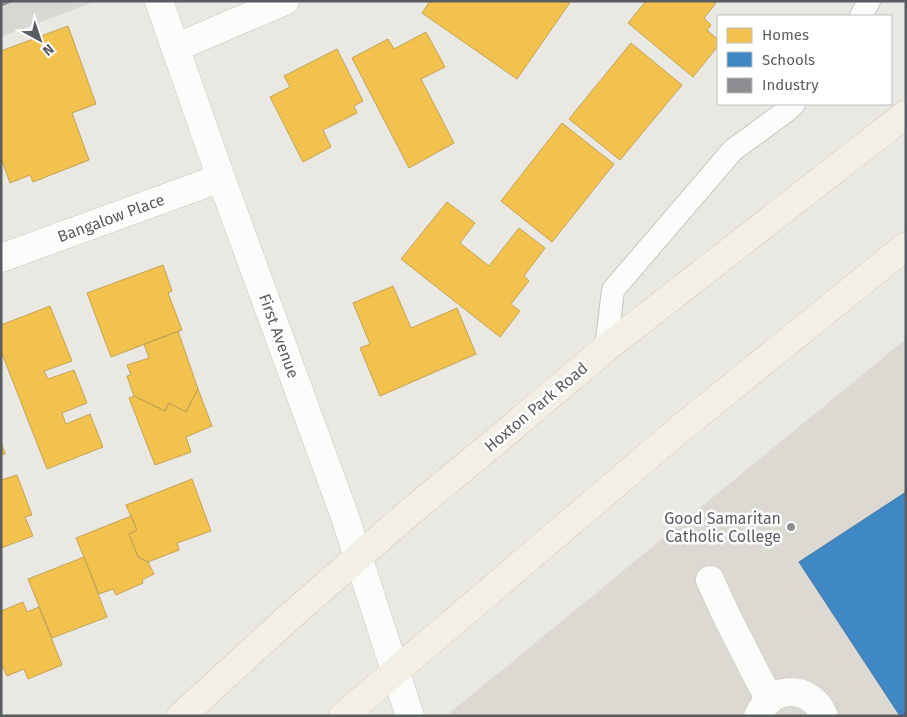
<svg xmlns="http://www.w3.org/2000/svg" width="907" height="717" font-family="'Fira Sans',sans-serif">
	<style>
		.industrial { fill: #d9d7d3 }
		.education { fill: #dbd9d2 }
		.homes { fill: #f2c14e; stroke: #c4a354 }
		.schools { fill: #3f88c5; stroke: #477ba7 }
		.industry { fill: #8d8d92; stroke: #7d7f83 }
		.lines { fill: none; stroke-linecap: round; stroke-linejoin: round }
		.lane-casing { stroke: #c5c5c4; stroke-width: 24 }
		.street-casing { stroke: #c5c5c4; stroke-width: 29 }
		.primary-casing { stroke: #d1c9b0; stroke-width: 29 }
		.lane { stroke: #fcfcfb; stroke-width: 22 }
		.street { stroke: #fcfcfb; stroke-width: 28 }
		.primary { stroke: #f2f0e6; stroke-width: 28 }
		.poi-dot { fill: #8b8e8e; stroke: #fff; stroke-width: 2 }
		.labels { text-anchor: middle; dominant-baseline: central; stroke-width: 5; stroke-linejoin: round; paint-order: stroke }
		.street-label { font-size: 16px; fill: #595d61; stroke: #fff }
		.poi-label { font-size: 16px; fill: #595d61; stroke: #fff; text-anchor: end }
	</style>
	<rect width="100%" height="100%" fill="#e9e8e3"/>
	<path class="industrial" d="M1,1H96L1,37Z"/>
	<path class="education" d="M906,339V716H446Z"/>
	<path class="homes" d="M430,1H571L517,79L422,13Z
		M646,1H713L716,3L704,18L711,25L707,30L718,40V46L693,77L628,23Z
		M68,26L96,104L72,113L89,160L33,182L30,175L10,183L1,158V51Z
		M426,32L445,67L421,79L454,143L409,168L352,58L388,39L394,49Z
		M631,43L682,85L620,160L569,119Z
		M337,49L363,101L354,106L357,113L323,130L331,147L303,162L270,97L290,87L284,76Z
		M562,123L614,164L552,242L501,201Z
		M447,202L475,223L460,243L489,266L519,228L545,248L524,276L529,281L511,304L520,311L500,337L401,259Z
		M163,265L172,291L168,293L182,330L111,357L87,293Z
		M393,286L411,328L457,308L476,354L380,396L360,348L370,344L353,303Z
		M50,306L72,361L44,371L48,379L74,370L87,403L62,413L66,424L90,414L103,447L47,469L1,351V325Z
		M178,331L198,389L186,412L169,403L165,411L134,396L127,376L131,375L127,365L149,358L144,344Z
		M198,389L212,426L186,437L191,452L155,465L129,398L134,396L165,411L169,403L186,412Z
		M1,442L5,454L1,455Z
		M17,475L32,515L25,517L33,536L1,548V480Z
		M192,479L211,531L177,543L179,550L148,562L138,557L129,534L137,530L126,505Z
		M131,516L137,530L129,534L138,557L148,562L154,574L142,580L143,583L116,595L113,589L99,594L76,538Z
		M84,557L107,617L52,638L28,579Z
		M23,602L27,612L39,607L62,665L28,679L24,669L7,676L1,663V611Z"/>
	<path class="schools" d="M906,492V716H900L799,562Z"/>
	<path class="industry" d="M1,1H13L1,6Z"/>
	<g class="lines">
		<defs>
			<path id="lane" d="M861,16L869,1
				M606,348L613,290L733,150L789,109L794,104"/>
			<path id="street" d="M159,1L221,178L344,514L410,716
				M175,48L285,1
				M1,258L221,178
				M710,580L728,619L769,699
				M758,716C771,684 811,684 824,716"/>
			<path id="primary" d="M181,716L295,612L410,512L502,436L606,348L906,114
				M343,716L680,429L906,246"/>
		</defs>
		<use href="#lane" class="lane-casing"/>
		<use href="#street" class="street-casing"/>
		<use href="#primary" class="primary-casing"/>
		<use href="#lane" class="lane"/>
		<use href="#street" class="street"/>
		<use href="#primary" class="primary"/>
	</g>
	<circle class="poi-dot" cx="791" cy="527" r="5"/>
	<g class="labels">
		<g class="street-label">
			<text transform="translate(111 218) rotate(-20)">Bangalow Place</text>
			<text transform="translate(279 336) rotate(70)">First Avenue</text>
			<text transform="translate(536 407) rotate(-40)">Hoxton Park Road</text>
		</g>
		<g class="poi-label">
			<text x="781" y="518">Good Samaritan<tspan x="781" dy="18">Catholic College</tspan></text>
		</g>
	</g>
	<rect width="907" height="717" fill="none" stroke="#595d61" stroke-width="5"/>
	<rect x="717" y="15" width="175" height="90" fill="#ffffff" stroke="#bdbec0"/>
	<rect x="727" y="28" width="25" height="15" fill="#f2c14e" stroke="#bdbec0"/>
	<text x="762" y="40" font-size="15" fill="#595d61">Homes</text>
	<rect x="727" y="52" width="25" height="15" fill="#3f88c5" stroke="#bdbec0"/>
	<text x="762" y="65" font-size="15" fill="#595d61">Schools</text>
	<rect x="727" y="78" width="25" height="15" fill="#8d8d92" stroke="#bdbec0"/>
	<text x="762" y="90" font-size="15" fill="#595d61">Industry</text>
	<g transform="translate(40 40) rotate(140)" stroke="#ffffff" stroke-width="4" paint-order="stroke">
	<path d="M0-4L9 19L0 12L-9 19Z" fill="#595d61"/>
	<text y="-8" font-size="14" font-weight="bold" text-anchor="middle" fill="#595d61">N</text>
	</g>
</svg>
